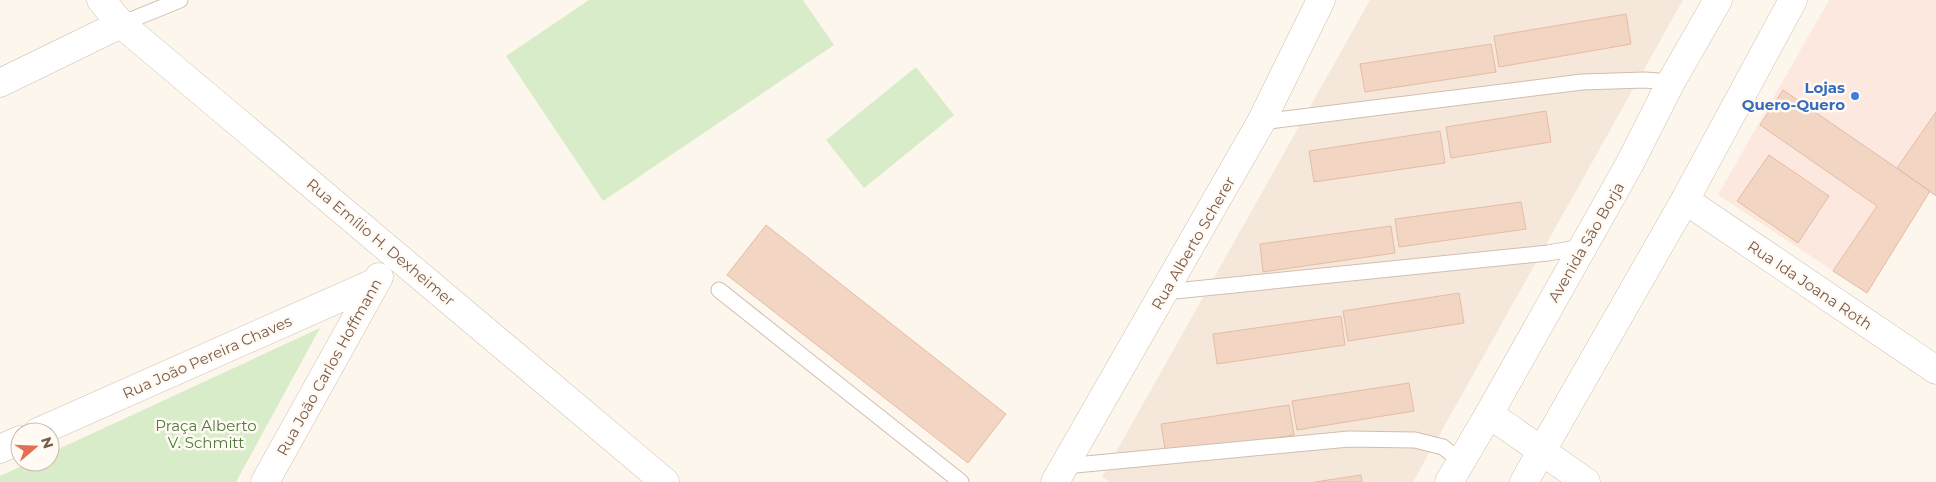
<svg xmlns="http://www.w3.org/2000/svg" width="1936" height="482" font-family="Montserrat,sans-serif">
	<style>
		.residential { fill: #f5e8da }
		.commercial { fill: #fde8e0 }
		.green { fill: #d8ecc9 }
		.building { fill: #f3d5c3; stroke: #e6bba3 }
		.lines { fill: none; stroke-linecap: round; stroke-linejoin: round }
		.service-casing { stroke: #d1beb0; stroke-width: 17 }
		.minor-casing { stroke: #d1beb0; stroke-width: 29 }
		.tertiary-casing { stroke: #d1beb0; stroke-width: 29 }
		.secondary-casing { stroke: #d6c0b0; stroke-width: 29 }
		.service { stroke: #fff; stroke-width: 15 }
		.minor { stroke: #fff; stroke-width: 28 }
		.tertiary { stroke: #fff; stroke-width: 28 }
		.secondary { stroke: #fff; stroke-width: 28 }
		.shop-dot { fill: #3f7fe0; stroke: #fffaf3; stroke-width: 2 }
		.labels { text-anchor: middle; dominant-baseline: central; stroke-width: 5; stroke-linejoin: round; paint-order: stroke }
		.shop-label { font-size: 15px; font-weight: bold; fill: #366cbe; stroke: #fffaf3; text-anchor: end }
		.street-label { font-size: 15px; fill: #7a5c4d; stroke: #fffaf3 }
		.park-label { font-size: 15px; fill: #537a41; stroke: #fffaf3 }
	</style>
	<rect width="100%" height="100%" fill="#fdf6ec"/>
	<path class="residential" d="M1370,0H1683L1413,482H1110L1102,477Z"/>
	<path class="commercial" d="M1829,0H1936V196L1930,192L1867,293L1718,195Z"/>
	<path class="green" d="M589,0H803L834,45L603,201L506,56Z
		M916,67L954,115L864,188L826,140Z
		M320,328L236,482H0V476L31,462H50V453Z"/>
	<path class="building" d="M1626,14L1631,44L1499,67L1494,36Z
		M1491,44L1496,72L1365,92L1360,64Z
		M1783,90L1930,191L1867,293L1833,271L1877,206L1760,125Z
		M1546,111L1551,142L1451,158L1446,127Z
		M1936,112V196L1897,168Z
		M1440,131L1445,163L1314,182L1309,151Z
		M1769,155L1829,196L1798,243L1737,201Z
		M1521,202L1526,229L1399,247L1395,219Z
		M766,225L1006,414L968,463L727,275Z
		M1391,226L1395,253L1263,272L1260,244Z
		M1459,293L1464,323L1348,341L1343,311Z
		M1341,316L1345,345L1217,364L1213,334Z
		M1409,383L1414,411L1297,430L1292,401Z
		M1289,405L1294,435L1166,455L1161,424Z
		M1361,475L1362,482H1315Z"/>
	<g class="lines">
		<defs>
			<path id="service" d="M121,24L180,0
				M1261,122L1582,82L1645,80L1671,82
				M719,290L961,482
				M1165,292L1548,253L1582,247
				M1065,466L1349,439L1415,440L1443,447L1460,461"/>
			<path id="minor" d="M0,83L121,24
				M1685,200L1936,370
				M1489,414L1586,482
				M38,432L376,282
				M0,449L20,440
				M265,482L379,277
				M1055,482L1261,122L1321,0"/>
			<path id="tertiary" d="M101,0L121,24L665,482"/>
			<path id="secondary" d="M1449,482L1489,414L1629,165L1671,82L1718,0
				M1524,482L1685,200L1793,0"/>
		</defs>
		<use href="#service" class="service-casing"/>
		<use href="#minor" class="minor-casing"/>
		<use href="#tertiary" class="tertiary-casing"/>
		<use href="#secondary" class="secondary-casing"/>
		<use href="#service" class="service"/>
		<use href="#minor" class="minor"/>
		<use href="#tertiary" class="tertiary"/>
		<use href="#secondary" class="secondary"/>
	</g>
	<circle class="shop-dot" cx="1855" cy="96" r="5"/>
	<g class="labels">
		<g class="shop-label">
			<text x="1845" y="87">Lojas<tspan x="1845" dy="17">Quero-Quero</tspan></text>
		</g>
		<g class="street-label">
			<text transform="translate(381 242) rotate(40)">Rua Emílio H. Dexheimer</text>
			<text transform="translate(1586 242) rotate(-60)">Avenida São Borja</text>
			<text transform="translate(1193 243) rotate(-60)">Rua Alberto Scherer</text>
			<text transform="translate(1810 285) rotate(34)">Rua Ida Joana Roth</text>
			<text transform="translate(207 357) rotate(-24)">Rua João Pereira Chaves</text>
			<text transform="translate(329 367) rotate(-61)">Rua João Carlos Hoffmann</text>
		</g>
		<g class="park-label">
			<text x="206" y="425">Praça Alberto<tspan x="206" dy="17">V. Schmitt</tspan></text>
		</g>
	</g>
	<g transform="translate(35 447) rotate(71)"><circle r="24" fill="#fffaf3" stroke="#cabbb1"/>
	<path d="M0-4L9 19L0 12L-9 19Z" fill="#e76f51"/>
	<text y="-8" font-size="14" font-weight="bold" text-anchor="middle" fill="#7a5c4d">N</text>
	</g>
</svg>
